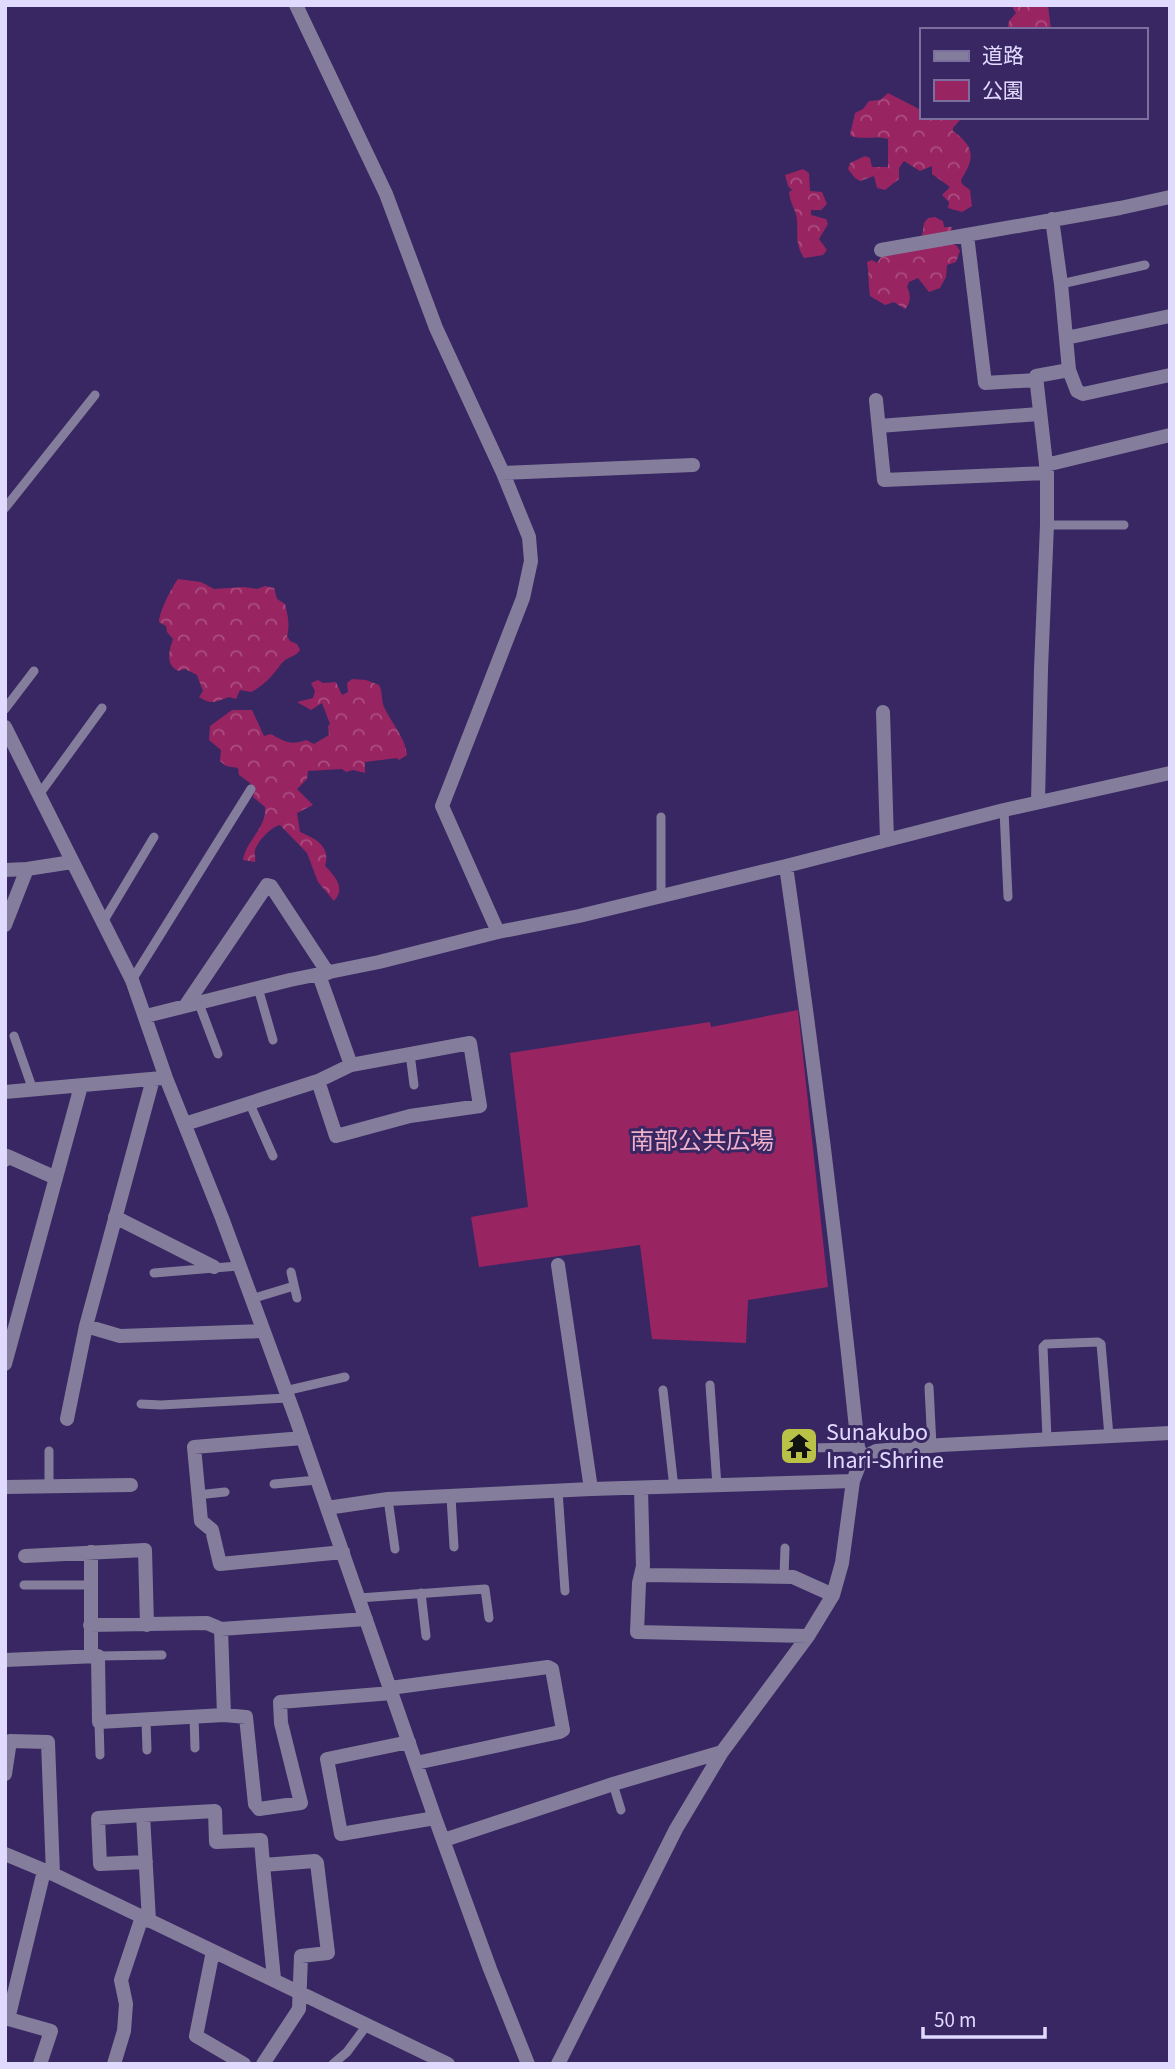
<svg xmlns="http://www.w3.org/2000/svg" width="1175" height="2069" font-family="'Source Sans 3','Noto Sans JP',sans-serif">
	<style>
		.forest { fill: url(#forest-crowns) }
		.park { fill: #982562 }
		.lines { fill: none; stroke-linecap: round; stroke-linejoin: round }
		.lane { stroke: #847e9c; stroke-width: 9 }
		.street { stroke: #847e9c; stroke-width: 14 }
		.labels { text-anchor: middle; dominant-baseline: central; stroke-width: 6; stroke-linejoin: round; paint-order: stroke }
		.park-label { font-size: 24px; fill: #eeb0ca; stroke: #382762 }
		.poi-label { font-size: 24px; fill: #e0dafe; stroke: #382762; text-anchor: start }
	</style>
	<defs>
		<pattern id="forest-crowns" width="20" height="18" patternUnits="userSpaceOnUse" patternTransform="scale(1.75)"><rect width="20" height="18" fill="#982562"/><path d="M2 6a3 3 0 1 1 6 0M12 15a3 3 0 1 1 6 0" fill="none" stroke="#ab4e81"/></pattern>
	</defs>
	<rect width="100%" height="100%" fill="#382762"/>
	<path class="forest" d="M1011,5H1048L1051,30H1007L1009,21L1016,13Z
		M888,93L921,110V117H959L960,120L953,128V131C975,147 975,158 961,180L962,184L970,190L972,206L962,212L948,208L949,202L942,195L950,187L932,174V166L920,171L904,161L899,168V179L885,190L877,188L874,176L860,181L855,178L848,169L850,163L865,156L870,158L872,167H888V139C875,135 859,141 850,135L855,113L863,109L869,101L880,100Z
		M803,169L809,173L810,191L822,192L827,204L821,210H811V215L826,219L828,224L819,239L827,250L823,255L804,258C795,244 798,235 797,220C796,209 790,204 789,192L792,190L788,186L785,175Z
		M935,217L943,221L944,227H952L950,242L957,246L960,251L956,262L947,265L946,277L940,288L929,292L918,278L909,282L907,287C911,294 911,303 905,309L894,302L885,305L870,296C868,284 869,273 867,262L872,260L877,263L881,257L922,236L924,223L928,218Z
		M178,579L201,582L214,589L244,587L257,589L265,586L274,588L277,599L285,604C288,616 290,625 287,636L290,641L297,644L300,650C295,658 287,656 281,664C273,675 265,685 251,692L240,690L236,699L229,697C216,701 213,706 199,697L203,691L197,675L185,669L178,671C165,664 169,651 173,639L167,632L166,626L159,622C159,612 172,587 178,579Z
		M352,679L366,680L379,685C383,692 381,700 384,707C392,724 405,737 407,755L399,760L397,758L365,762V773L353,770L346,772L342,769L308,771L307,779L297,789L313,805L297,813L300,832C316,839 331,846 325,866C335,876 346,888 334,901L318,882L307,853L280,825C271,827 258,841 255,850C254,854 256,858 255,862L243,860C246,840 267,828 265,807L253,797L255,790L250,783L239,775L238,768L226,766L220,761L221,750L209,740L210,726L232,710H252L264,736L271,734C283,741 291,746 306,740L314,744L329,735L328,726L330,724L322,703L311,710L297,702L313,698L315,691L311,683L318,680L323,683L336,682L342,695L348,692L347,683Z"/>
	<path class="park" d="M798,1010L828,1287L748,1300L746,1343L652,1339L640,1245L479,1267L471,1217L528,1207L510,1053L710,1022L711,1027Z"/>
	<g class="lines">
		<path class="lane" d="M1061,284L1145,265
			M5,508L95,395
			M1047,525H1124
			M5,709L34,671
			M38,796L102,708
			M1004,810L1008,897
			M661,817V896
			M103,922L154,837
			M132,980L251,789
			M258,988L273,1040
			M198,1001L218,1054
			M14,1036L33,1090
			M410,1054L414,1085
			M249,1102L273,1156
			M291,1272L297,1298
			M154,1273L238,1266
			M251,1299L294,1286
			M710,1385L717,1486
			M929,1387L932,1446
			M663,1390L674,1488
			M285,1391L345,1377
			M141,1404L161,1405L287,1398
			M1047,1438L1043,1347L1046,1344L1098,1342L1101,1344L1109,1436
			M810,1448L858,1447
			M49,1451V1486
			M274,1484L317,1480
			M558,1491L565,1591
			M197,1495L225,1492
			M451,1497L454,1547
			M388,1499L395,1549
			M784,1576L785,1548
			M24,1585H90
			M421,1593L426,1636
			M359,1598L485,1589L489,1618
			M98,1656L162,1655
			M194,1717L195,1748
			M146,1721L147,1750
			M99,1722L100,1755
			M613,1784L621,1810
			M333,2064L347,2052L367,2025"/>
		<path class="street" d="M296,5L386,194L436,328L503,473L529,537L531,561L523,598L442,806L498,932
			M1052,219L1061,284L1069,370L1077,391L1083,394L1170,375
			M967,235L985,383L1036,380
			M881,250L1120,208L1170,197
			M1066,338L1170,316
			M876,400L884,480L1047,473
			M879,426L1039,414
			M1046,465L1170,435
			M503,473L693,465
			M883,712L887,840
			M5,727L132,980L166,1078L222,1218L295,1416L435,1818L490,1969L528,2064
			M1038,802L1041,669L1047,525V473L1036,376L1069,370
			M786,866C814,1060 838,1253 858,1447L862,1458
			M5,870L27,869L72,862
			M5,925L27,869
			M319,975L351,1065
			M186,1005L267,885L271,886L328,973
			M146,1016L290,980L379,962L498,932L579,916L786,866L1004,810L1170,773
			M153,1079L86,1326L120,1336L263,1331
			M5,1092L162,1078
			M185,1124L318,1081L351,1065L470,1043L480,1106L410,1116L336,1136L318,1081
			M5,1160L7,1156L56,1178
			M115,1217L214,1267
			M558,1265L591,1489
			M5,1364L81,1086
			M67,1419L86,1326
			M303,1438L194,1447L201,1521L212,1530L220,1564L343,1552
			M5,1487L131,1485
			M641,1489L643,1566L639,1583L637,1632L808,1636
			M327,1508L388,1499L591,1489L853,1481
			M91,1552V1656
			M25,1556L145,1550L147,1625
			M643,1575L793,1577L833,1595
			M90,1625L207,1623L221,1629L366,1619
			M221,1629L224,1715
			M5,1660L98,1656L99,1722L224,1715L246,1717L255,1804L259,1809L301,1803L281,1723L280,1702L392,1693
			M390,1688L548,1667L552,1669L563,1730L560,1732L416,1763
			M409,1742L327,1759L341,1834L435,1818
			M5,1774L10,1741L48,1742L53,1874
			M143,1815L98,1818L100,1864L146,1862
			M444,1840L613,1784L722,1752
			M5,1854L53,1874L448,2064
			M149,1921L143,1815L215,1811L216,1842L261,1840L263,1865
			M213,1951L196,2036L244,2064
			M5,2018L51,2031L40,2064
			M8,2019L44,1871
			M114,2064L124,2031L126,2004L121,1980L142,1917
			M263,2064L299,2009L301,1956L328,1953L317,1863L315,1861L263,1865L274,1979
			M558,2064L676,1829L722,1752L808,1636L833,1595L842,1563L853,1481L862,1458L876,1451L941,1445L1170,1433"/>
	</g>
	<defs>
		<symbol id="temple-square" viewBox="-11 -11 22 22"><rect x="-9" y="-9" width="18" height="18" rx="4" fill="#b9c146" stroke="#382762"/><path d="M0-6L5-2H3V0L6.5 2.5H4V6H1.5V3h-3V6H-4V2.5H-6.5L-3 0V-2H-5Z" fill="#111"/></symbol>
	</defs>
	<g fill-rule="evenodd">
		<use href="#temple-square" x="777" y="1424" width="44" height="44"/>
	</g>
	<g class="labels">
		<g class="park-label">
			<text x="702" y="1141">南部公共広場</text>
		</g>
		<g class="poi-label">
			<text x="826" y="1432">Sunakubo<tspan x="826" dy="28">Inari-Shrine</tspan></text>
		</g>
	</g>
	<rect width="1175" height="2069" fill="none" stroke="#e0dafe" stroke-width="14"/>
	<rect x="920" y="28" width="228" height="91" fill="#382762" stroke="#7b6fa0" stroke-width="2"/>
	<rect x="934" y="51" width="35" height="10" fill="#847e9c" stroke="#7b6fa0" stroke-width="2"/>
	<text x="982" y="63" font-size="21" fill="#e0dafe">道路</text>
	<rect x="934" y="80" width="35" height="21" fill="#982562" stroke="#7b6fa0" stroke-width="2"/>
	<text x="982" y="98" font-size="21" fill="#e0dafe">公園</text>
	<path d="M923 2027v10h122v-10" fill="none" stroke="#e0dafe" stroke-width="3.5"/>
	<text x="934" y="2027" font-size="21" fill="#e0dafe" stroke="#382762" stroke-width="5" paint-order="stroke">50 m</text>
</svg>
